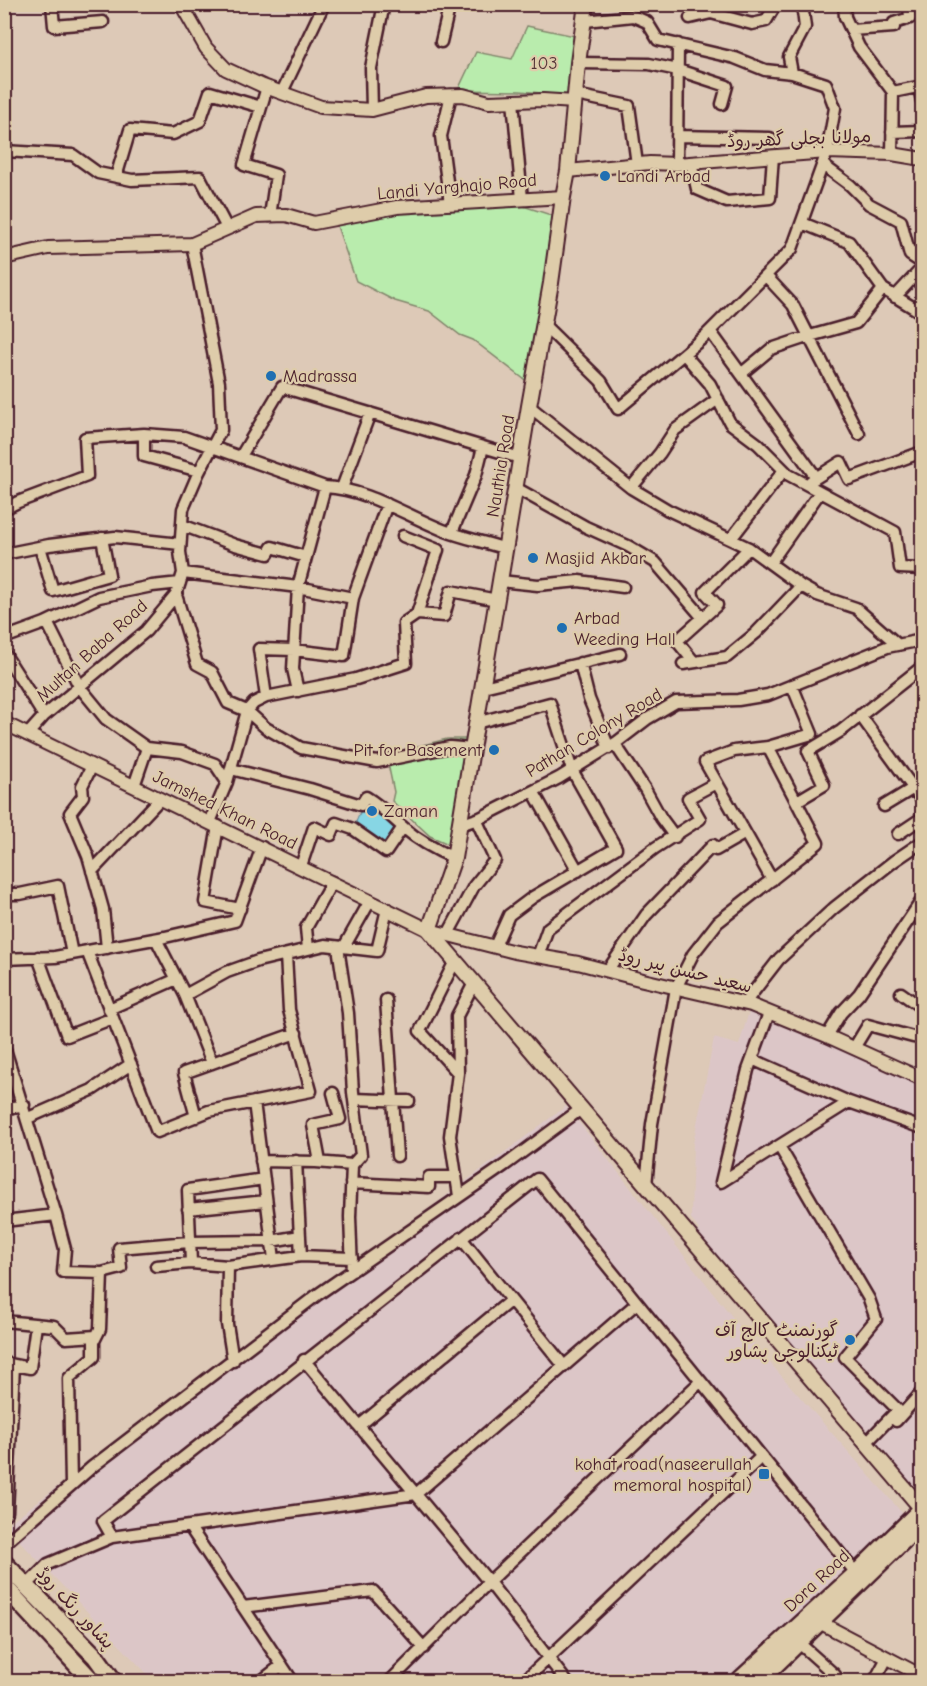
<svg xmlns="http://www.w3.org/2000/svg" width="927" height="1686" font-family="'Comic Neue','Playpen Sans Arabic',sans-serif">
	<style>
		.built { fill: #dcc6c7 }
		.green { fill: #b9ecad; stroke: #82866c; stroke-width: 1.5 }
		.water { fill: #87d6e4; stroke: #6f8d9a; stroke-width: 1.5 }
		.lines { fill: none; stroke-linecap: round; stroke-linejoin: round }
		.minor-casing { stroke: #4a1f2b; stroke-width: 15 }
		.tertiary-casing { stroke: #4a1f2b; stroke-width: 16 }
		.secondary-casing { stroke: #4a1f2b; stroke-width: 18 }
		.primary-casing { stroke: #4a1f2b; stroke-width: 20 }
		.trunk-casing { stroke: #4a1f2b; stroke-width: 21 }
		.minor { stroke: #deccaa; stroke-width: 10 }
		.tertiary { stroke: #deccaa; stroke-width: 12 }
		.secondary { stroke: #deccaa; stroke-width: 14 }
		.primary { stroke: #deccaa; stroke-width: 15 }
		.trunk { stroke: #deccaa; stroke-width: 16 }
		.poi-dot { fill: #1f6fb2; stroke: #deccaa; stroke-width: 2 }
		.labels { text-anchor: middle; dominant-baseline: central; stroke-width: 4.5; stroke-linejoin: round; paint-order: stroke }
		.park-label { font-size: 18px; fill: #553438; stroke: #deccaa }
		.street-label { font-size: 18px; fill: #4a1f2b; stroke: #deccaa }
		.poi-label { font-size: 18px; fill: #4a1f2b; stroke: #deccaa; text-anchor: start }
	</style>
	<rect width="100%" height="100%" fill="#ddc9b7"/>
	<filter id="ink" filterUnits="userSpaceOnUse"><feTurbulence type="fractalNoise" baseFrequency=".0167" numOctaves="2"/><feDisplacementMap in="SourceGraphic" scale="12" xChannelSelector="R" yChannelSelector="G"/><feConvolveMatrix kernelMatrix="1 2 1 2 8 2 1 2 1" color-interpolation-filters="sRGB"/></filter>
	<g filter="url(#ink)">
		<path class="built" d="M751,1005L922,1080V1508L689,1237L699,1230L691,1218L693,1144L714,1038L739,1045Z
			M566,1106L756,1347L904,1515L725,1682L154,1681L5,1526Z"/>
		<path class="green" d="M527,26L575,36L573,96L520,91L458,90L476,52L512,59Z
			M517,204L554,216L550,261L529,383L473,340L460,335L429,311L395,301L356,281L336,223L404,210Z
			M447,739H470L453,846L430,836L392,801L394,792L386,754Z"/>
		<path class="water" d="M367,795L403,827L386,852L353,829Z"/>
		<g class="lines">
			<defs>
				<path id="minor" d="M52,4L54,26L103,22
					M844,4L845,17L859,47L893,92L892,154
					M690,18L711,13L752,24L766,21L776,4
					M585,21L633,16L647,22L658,40L735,58L765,70L792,73
					M851,30L894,27V23L910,18L909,4
					M441,42L450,4
					M578,63L649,64L678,70L727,86L722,104
					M267,87L244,165L276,175L270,216
					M919,87L922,101
					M282,92L324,4
					M893,92L922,86
					M576,95L629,106L637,164
					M513,101L522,199
					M372,110L371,68L384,4
					M892,132L922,131
					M677,136L770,138
					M4,151L73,155L98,173L132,180L200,177L227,228
					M691,163L697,189L727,202L770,198L773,156
					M677,164L678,44
					M823,165L850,185L869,204L901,221L910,255L922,263
					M116,177L130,130L173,134L200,121L210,92L261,107
					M450,204L441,136L451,95
					M802,223L849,242L883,289L922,313
					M910,255L922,248
					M766,276L793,305L859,434
					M895,297L922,268
					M544,325L601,381L618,409L705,336L792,249L827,152L835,108L826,84L792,73L789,57L805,27L802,4
					M710,331L816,477
					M684,354L710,384L730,423L758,444L789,475L895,532L900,568L922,569
					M742,373L771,349L810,336L856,323L883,289
					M529,406L631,488L668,510L749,548L801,586L817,595L856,608L898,645
					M144,434V456L199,471
					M241,456L282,387L520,458
					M811,481L841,462L849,479L922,452
					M342,488L370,413
					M516,488L586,527L628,546L655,562L703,618
					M631,488L660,453L675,430L718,399
					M4,509L18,502L87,476L85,438L144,434L184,437L325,487C367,489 405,515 443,530C463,538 485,542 506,549
					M182,525L235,545L268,554L272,547L306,557
					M452,532L476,475L483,447
					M403,536L438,550L417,614
					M731,539L784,470
					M40,547L53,591L109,575L102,538
					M4,554L49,545L115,537L180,544
					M770,563L820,492
					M183,573L298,587L353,598
					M500,581L538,585L579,581L623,587
					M176,595L197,664L212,672L228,703L247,711L266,728L301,748L377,762L450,747L472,749
					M47,622L79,686L106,719L147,748
					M4,638L45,623L99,597L152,586L180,583
					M4,653L44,716
					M694,662L677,641L717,605L705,592L749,548
					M580,663L589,699L609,748
					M683,664L727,657L756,633L801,586
					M483,687L620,654
					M298,691L293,669L298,587L325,487
					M266,697L259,649L294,650L344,656L353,598L387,504
					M860,715L922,800
					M476,723L550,703L572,770L616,848L533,897L509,915L495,946
					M27,735L44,716L146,631L176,595L183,573L180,552L183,509L198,474L221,430L219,383L192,244
					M615,744L645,789L661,818L675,837
					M768,747L734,751L705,762L772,880
					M92,766L82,786L83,796L70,813L88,856L103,909L107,948
					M231,769L310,789L361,805L366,797C381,806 391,817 404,828C419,841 436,850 454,858
					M227,782L247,711L254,703L266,697L356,679L406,663L404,623L417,614L444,616L451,591L497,600
					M134,786L147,748L182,752L215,764L227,782L210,822
					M533,791L578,871
					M797,801L824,785L808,751L841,731L922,667
					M884,806L922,783
					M460,825L480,818L559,778L617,742L647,719L676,702L738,700L768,695L887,647L922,640
					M218,826L205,902L240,909
					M898,834L922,818
					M301,866L314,827L331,835L336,823L353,829L386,852L403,827
					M92,871L160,799
					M4,894H20L58,886L72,954
					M448,934L474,886L495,860L476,819
					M156,939L185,995L212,1063
					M338,947L348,1013L353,1092L361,1155L352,1165L350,1217L352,1271
					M344,947L370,901
					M308,949L306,928L332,882
					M87,951L157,1132L209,1111L311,1091L289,1010L286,955
					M538,956L548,928L655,848L700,819L688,798L716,783
					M38,957L67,1036L113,1018
					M4,959L55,957L165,937L235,921L262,847
					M455,961L420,1031L458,1073
					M607,971L646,915L713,845L716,850L744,834
					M901,993L922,1008
					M185,995L227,972L258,961L325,945L377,951L387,909
					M386,1000L397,1156
					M744,1004L779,959L834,908L894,861L922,842
					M109,1009L177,979
					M769,1013L748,1070L721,1182L849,1102L922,1128
					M827,1036L841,1013L859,994L920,903
					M4,1046L56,1215L65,1249L63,1272L102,1273L100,1329L94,1341V1357L69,1378L71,1485
					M854,1048L868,1025L913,1037L922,1038
					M752,1059L849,1102
					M354,1099L409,1101
					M254,1102L274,1259
					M4,1109L24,1105
					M196,1117L184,1073L296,1033
					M28,1118L92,1090L131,1064
					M779,1146L869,1299L876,1319L845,1357L898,1410L866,1443
					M261,1161L316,1162L352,1165
					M296,1161L301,1256
					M320,1162L313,1125L340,1119L333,1093
					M351,1183L429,1187V1177H456
					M646,1185L652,1124L676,988L693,954L718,922L818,843L768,747L812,734L792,685
					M459,1196L450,1136L458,1073L457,1016L474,983
					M188,1209L266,1201
					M4,1221L56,1215
					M461,1238L564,1366
					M191,1263L188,1190L264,1179
					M156,1266L191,1263L228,1266L227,1324L233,1361
					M228,1266L301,1256L352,1258
					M102,1273L121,1268L119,1248L189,1242L271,1241L300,1236
					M637,1303L416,1494L112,1537L103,1521L537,1179L856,1573
					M4,1321L54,1326L66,1338L96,1336
					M304,1360L489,1582L567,1682
					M4,1363L30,1368L36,1325
					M896,1421L922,1392
					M359,1426L511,1300
					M4,1515L7,1512L14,1365
					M189,1526L293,1682
					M4,1544L92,1467L317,1295L505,1165L581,1109
					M27,1585L48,1564L112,1537
					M243,1607L373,1591L424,1648
					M799,1643L835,1675L832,1682
					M260,1682L282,1665
					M389,1682L489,1582L700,1382
					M523,1682L761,1457
					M874,1682L887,1658"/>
				<path id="tertiary" d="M181,4L206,48L226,69L263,86L321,107L372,110L426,96L463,95L489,102L543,100L575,102
					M568,171L650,163L677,164L827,152L892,154L922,159
					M4,258L48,248L192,244L256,216L286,215L314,223L397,207L563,197
					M4,723L429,930L515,952L578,963L643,980L751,1005L827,1036L922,1079
					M821,1623L922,1676"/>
				<path id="secondary" d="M586,4L578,63L568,171L563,197L551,283L529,406L454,858L429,930L922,1509"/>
				<path id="primary" d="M737,1682L856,1573L922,1508
					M758,1682L922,1523"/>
				<path id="trunk" d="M4,1563L96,1657L114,1682
					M4,1586L93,1682"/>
			</defs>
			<use href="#minor" class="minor-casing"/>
			<use href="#tertiary" class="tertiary-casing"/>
			<use href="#secondary" class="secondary-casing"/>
			<use href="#primary" class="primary-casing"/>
			<use href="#trunk" class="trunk-casing"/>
			<use href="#minor" class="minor"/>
			<use href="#tertiary" class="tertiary"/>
			<use href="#secondary" class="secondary"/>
			<use href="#primary" class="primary"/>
			<use href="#trunk" class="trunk"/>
		</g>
	</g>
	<g class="poi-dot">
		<circle cx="605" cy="176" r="6"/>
		<circle cx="271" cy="376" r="6"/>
		<circle cx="533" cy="558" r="6"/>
		<circle cx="562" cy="628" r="6"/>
		<circle cx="494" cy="750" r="6"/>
		<circle cx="372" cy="811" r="6"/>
		<circle cx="850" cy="1340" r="6"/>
		<rect x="758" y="1468" width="12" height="12" rx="3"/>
	</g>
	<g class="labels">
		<g class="park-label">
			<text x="544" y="63">103</text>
		</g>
		<g class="street-label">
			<text transform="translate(799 139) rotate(-2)">مولانا بجلی گھر روڈ</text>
			<text transform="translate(457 187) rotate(-5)">Landi Yarghajo Road</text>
			<text transform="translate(501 466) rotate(-81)">Nauthia Road</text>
			<text transform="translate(92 651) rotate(-42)">Multan Baba Road</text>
			<text transform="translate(594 733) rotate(-31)">Pathan Colony Road</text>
			<text transform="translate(225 810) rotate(26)">Jamshed Khan Road</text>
			<text transform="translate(685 971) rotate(14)">سعید حسن پیر روڈ</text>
			<text transform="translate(817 1581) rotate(-43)">Dora Road</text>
			<text transform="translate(75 1608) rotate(47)">پشاور رنگ روڈ</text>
		</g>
		<g class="poi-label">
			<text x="617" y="176">Landi Arbad</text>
			<text x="283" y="376">Madrassa</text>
			<text x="545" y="558">Masjid Akbar</text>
			<text x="574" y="618">Arbad<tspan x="574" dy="21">Weeding Hall</tspan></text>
			<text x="482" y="750" text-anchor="end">Pit for Basement</text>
			<text x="384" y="811">Zaman</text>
			<text x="838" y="1330" text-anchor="end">گورنمنٹ کالج آف<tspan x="838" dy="21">ٹیکنالوجی پشاور</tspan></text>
			<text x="752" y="1464" text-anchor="end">kohat road(naseerullah<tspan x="752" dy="21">memoral hospital)</tspan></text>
		</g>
	</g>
	<rect width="927" height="1686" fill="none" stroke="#deccaa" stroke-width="24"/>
	<rect x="12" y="12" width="903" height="1662" fill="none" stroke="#4a1f2b" stroke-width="2" filter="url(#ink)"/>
</svg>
